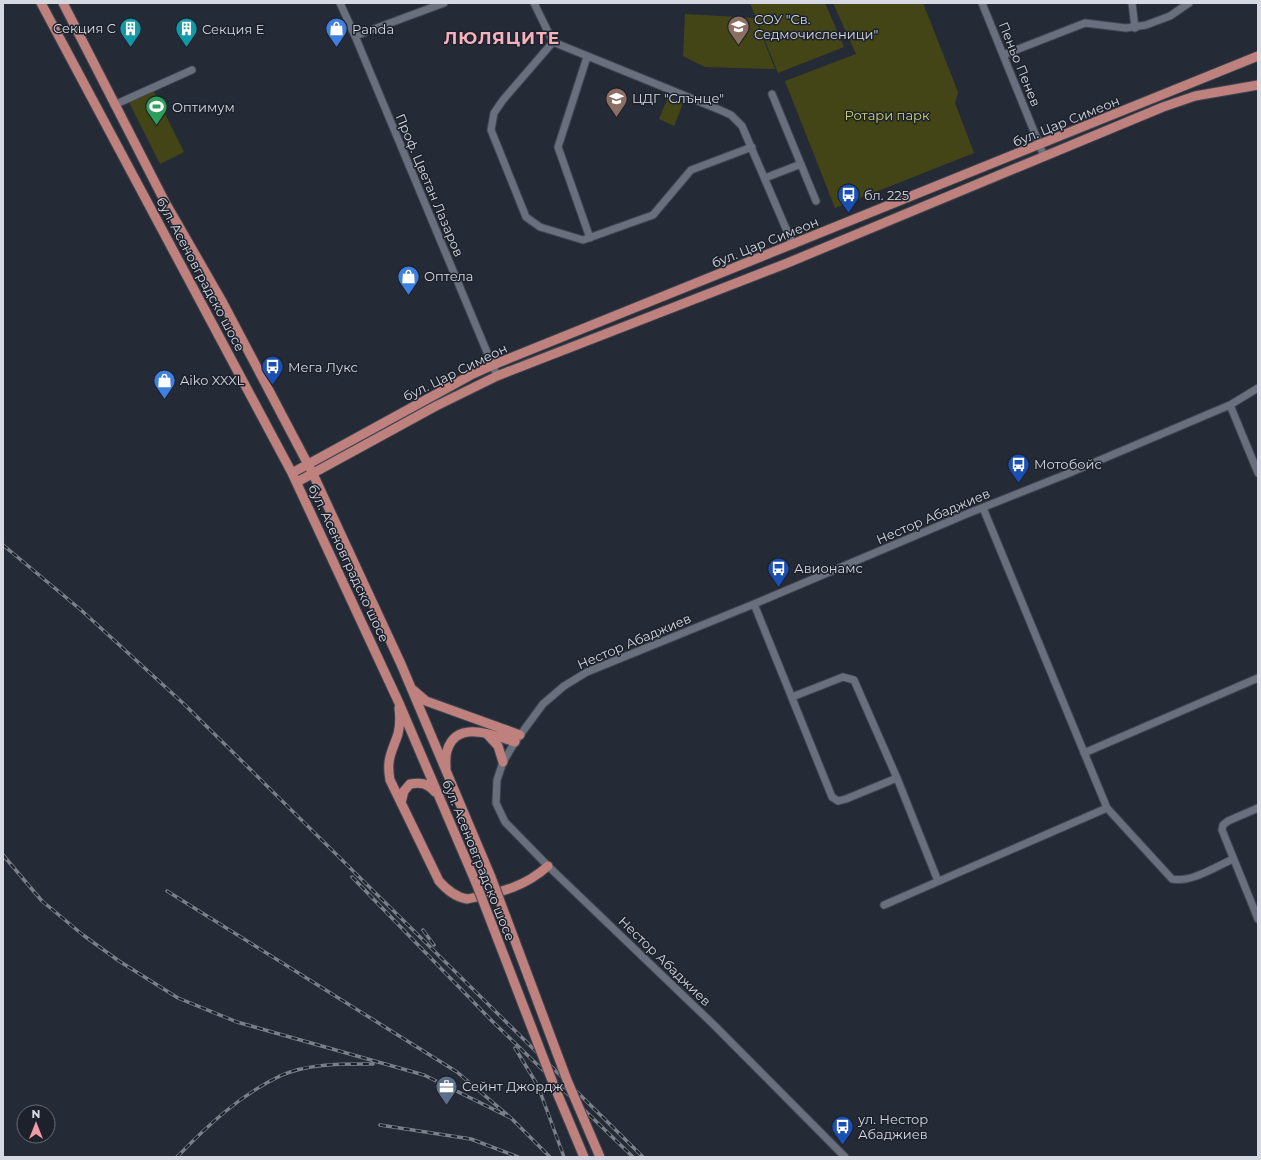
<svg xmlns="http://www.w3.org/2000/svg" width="1261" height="1160" font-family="Montserrat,sans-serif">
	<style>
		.green { fill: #434516 }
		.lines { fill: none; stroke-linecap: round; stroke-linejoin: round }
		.minor-casing { stroke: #424650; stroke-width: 9 }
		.major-casing { stroke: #424650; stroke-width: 11 }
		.minor { stroke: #696f7d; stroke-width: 7 }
		.major { stroke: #be817d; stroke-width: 9 }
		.rail-casing { stroke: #7a7f88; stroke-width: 3.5 }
		.rail { stroke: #1c212c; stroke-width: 2; stroke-dasharray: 6; stroke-linecap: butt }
		.major-bridge-casing { stroke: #424650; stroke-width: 11; stroke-linecap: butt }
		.major-bridge { stroke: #be817d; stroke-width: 9 }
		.labels { text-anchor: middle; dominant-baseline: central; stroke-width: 3; stroke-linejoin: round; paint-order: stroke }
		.poi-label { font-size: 13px; fill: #d6d9e1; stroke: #1c212c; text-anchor: start }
		.street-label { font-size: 13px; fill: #d6d9e1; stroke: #1c212c }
		.park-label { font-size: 13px; fill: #cfd473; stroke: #1c212c }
		.district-label { font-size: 17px; font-weight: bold; letter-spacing: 1px; fill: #f5b1bc; stroke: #1c212c }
	</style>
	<rect width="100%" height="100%" fill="#252b36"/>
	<path class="green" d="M750,3H825L844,47L778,73Z
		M833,3H923L958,92L955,103L974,153L835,208L785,81L856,54Z
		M685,14L755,18L775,69L705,67L683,56Z
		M153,90L184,152L160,164L129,102Z
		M668,97L683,103L674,126L659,119Z"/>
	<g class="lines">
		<defs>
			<path id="minor" d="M340,3L355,36L497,376
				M534,3L553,42L720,110L731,115L742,126L793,245
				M982,3L1044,156
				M1132,3L1135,28
				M355,36L444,3
				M553,42L503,100L494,113L491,130L526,217L540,227L583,240L653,215L691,170L752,147
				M1003,55L1085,23L1126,28L1146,25L1170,16L1189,3
				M587,57L558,147L590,238
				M772,94L816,201
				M114,105L192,70
				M765,178L801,164
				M1230,405L1258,473
				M983,508L1107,808L1172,879C1191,883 1215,867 1233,859
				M754,604L832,797L838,801L846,799L897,778
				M792,697L843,677L854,680L897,778L938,881
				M1084,753L1258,678
				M1258,808L1228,821L1223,825L1222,830L1258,919
				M884,905L1107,808
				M845,1157L715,1026L548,866L505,822L496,803L497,780L503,762L515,742L543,704L564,686L587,672L754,604L969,513L1067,474L1230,405L1258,388"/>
			<path id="major" d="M41,3L292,473L399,703L476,883
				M63,3L165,202L223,303L313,474L401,664L491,877
				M292,473L471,375L493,365L1258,56
				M297,482L436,406L497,376L785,264L1163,107L1195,96L1258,85
				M412,689L426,701L520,735
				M399,708C400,716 400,726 398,734C392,752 386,759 390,780L439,881C447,890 455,897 467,899C499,892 522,889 548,866
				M487,734L498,746L503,762
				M446,770C446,764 445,757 447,751C456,719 493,735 515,742
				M401,803L404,791L410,784C421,782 427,783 435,792"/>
		</defs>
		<use href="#minor" class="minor-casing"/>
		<use href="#major" class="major-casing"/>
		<use href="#minor" class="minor"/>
		<use href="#major" class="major"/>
		<defs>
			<path id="rail" d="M3,545L81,610L184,704L643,1157
				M3,855L42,901L83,935L119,961L178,998L237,1022L424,1075L511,1118
				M352,877L492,1021L633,1157
				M167,891L457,1072L511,1118L550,1157
				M423,930L434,945
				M515,1048L538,1086L564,1157
				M380,1125L471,1139L518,1157
				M177,1157C207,1126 240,1095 280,1076C308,1063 343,1064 373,1064"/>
		</defs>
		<use href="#rail" class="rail-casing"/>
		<use href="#rail" class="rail"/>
		<defs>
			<path id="major-bridge" d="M491,877L567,1080L600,1157
				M476,883L553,1083L584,1157"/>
		</defs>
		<use href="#major-bridge" class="major-bridge-casing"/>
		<use href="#major-bridge" class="major-bridge"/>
	</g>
	<defs>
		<symbol id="school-pin" viewBox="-11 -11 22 30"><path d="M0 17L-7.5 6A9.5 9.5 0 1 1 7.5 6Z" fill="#8d6e63" stroke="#1c212c"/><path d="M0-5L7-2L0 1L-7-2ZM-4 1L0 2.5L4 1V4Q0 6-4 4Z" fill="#fff"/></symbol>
		<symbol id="building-pin" viewBox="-11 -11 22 30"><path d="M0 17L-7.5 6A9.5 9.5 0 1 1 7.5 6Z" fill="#0f9aa8" stroke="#1c212c"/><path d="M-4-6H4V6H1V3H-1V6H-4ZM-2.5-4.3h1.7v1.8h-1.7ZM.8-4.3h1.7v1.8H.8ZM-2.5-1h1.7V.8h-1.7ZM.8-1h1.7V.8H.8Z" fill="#fff"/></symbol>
		<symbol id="shop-pin" viewBox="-11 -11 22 30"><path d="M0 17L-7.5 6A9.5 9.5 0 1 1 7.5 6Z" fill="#3f7fe0" stroke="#1c212c"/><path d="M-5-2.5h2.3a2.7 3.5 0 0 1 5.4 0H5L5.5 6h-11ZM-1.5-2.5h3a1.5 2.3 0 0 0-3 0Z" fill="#fff"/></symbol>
		<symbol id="stadium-pin" viewBox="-11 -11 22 30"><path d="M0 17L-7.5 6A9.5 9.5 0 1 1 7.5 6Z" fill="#2e9e5b" stroke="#1c212c"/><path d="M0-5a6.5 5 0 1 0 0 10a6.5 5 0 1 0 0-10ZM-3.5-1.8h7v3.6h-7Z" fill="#fff"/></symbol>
		<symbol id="bus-pin" viewBox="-11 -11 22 30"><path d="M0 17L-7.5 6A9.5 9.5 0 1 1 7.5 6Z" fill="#1a4fb4" stroke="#1c212c"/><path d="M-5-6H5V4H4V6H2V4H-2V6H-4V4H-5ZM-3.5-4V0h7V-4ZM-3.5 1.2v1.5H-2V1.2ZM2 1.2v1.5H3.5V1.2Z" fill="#fff"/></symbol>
		<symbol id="office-pin" viewBox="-11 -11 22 30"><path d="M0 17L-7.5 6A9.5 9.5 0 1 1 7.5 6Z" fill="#5c6f8a" stroke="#1c212c"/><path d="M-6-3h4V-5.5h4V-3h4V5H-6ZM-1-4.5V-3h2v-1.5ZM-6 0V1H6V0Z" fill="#fff"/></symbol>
	</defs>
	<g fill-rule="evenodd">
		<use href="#school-pin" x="726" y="14" width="25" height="34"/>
		<use href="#building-pin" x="118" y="16" width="25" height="34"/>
		<use href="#building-pin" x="174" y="16" width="25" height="34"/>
		<use href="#shop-pin" x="324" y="16" width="25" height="34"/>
		<use href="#school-pin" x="604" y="86" width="25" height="34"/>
		<use href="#stadium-pin" x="144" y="94" width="25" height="34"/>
		<use href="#bus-pin" x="836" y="182" width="25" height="34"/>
		<use href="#shop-pin" x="396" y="264" width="25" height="34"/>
		<use href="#bus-pin" x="260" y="354" width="25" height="34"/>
		<use href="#shop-pin" x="152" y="368" width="25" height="34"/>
		<use href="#bus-pin" x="1006" y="452" width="25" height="34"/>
		<use href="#bus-pin" x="766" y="556" width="25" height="34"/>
		<use href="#office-pin" x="434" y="1074" width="25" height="34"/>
		<use href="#bus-pin" x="830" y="1114" width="25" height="34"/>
	</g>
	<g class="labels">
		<g class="poi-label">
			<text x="754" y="19">СОУ "Св.<tspan x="754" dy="15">Седмочисленици"</tspan></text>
			<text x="116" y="28" text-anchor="end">Секция C</text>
			<text x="202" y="29">Секция E</text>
			<text x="352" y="29">Panda</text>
			<text x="632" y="98">ЦДГ "Слънце"</text>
			<text x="172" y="107">Оптимум</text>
			<text x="864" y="195">бл. 225</text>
			<text x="424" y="276">Оптела</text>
			<text x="288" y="367">Мега Лукс</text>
			<text x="180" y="380">Aiko XXXL</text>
			<text x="1034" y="464">Мотобойс</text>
			<text x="794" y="568">Авионамс</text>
			<text x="462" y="1086">Сейнт Джордж</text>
			<text x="858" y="1119">ул. Нестор<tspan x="858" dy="15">Абаджиев</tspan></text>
		</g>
		<g class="street-label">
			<text transform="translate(1020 64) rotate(68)">Пеньо Пенев</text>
			<text transform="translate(1066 121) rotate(-22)">бул. Цар Симеон</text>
			<text transform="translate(430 185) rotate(67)">Проф. Цветан Лазаров</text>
			<text transform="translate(765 242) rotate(-22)">бул. Цар Симеон</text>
			<text transform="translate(201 274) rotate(62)">бул. Асеновградско шосе</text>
			<text transform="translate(455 372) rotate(-26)">бул. Цар Симеон</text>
			<text transform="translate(933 516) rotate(-23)">Нестор Абаджиев</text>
			<text transform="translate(349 563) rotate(65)">бул. Асеновградско шосе</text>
			<text transform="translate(634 641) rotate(-23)">Нестор Абаджиев</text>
			<text transform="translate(479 860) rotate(68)">бул. Асеновградско шосе</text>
			<text transform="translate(665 961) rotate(44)">Нестор Абаджиев</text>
		</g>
		<g class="park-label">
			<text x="887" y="115">Ротари парк</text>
		</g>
		<g class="district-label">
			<text x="502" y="38">ЛЮЛЯЦИТЕ</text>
		</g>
	</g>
	<rect width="1261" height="1160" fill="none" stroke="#d6d9e1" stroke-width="8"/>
	<g transform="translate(36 1124)"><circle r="19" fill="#1c212c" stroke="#666b74"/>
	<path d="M0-3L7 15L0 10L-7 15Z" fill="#f39aa9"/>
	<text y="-6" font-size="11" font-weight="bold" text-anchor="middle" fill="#d6d9e1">N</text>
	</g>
</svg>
